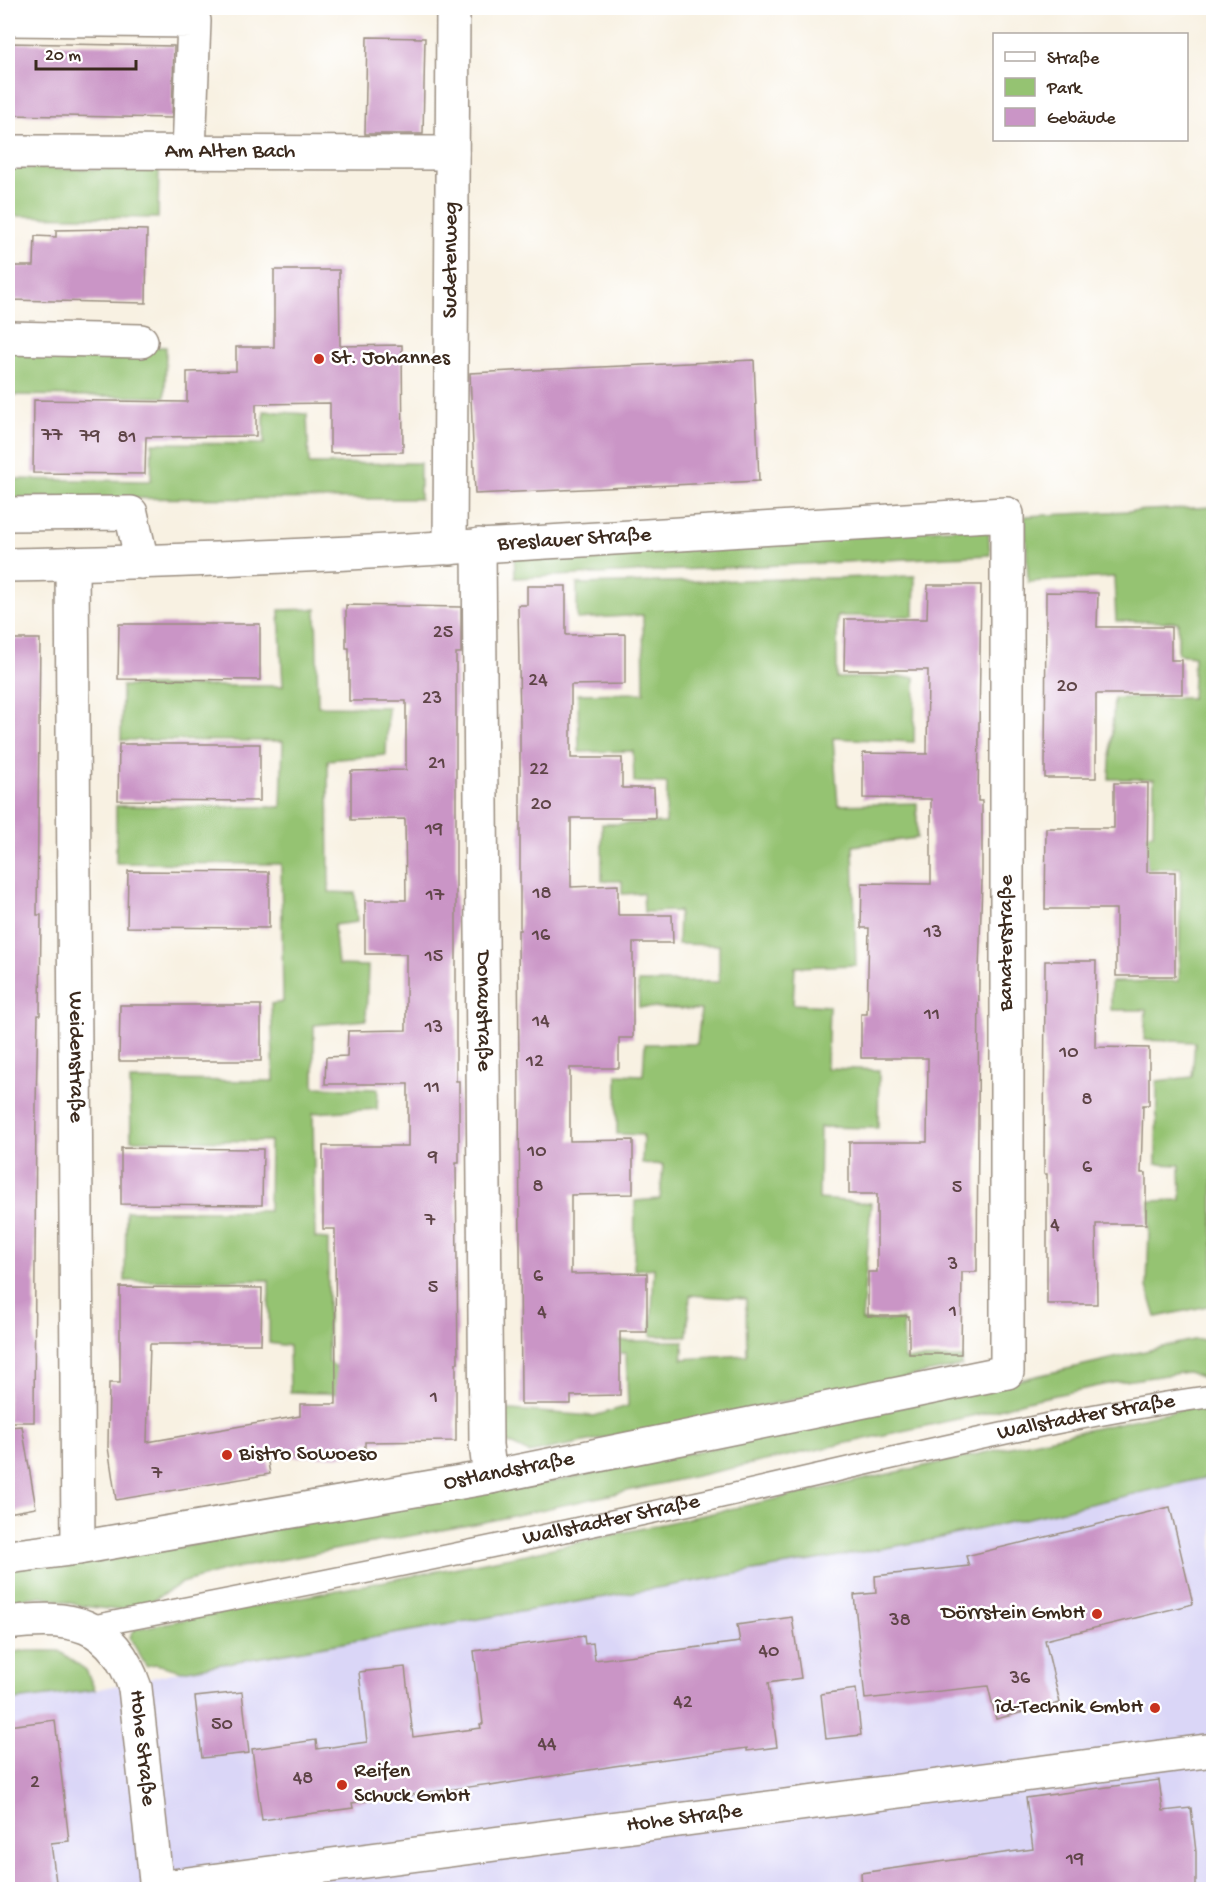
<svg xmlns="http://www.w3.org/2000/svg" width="1221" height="1897" font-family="'Gochi Hand',sans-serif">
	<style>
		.built { fill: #dad6f7 }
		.green { fill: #95c372; stroke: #687648; stroke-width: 1.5 }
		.building { fill: #ca95c6 }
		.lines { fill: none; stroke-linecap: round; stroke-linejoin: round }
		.service-casing { stroke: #9a8e80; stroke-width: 24 }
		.minor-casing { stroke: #9a8e80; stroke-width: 36 }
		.service { stroke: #fff; stroke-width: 21 }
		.minor { stroke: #fff; stroke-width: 33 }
		.poi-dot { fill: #c8321e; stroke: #fff; stroke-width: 2 }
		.labels { text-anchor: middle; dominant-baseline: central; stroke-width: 5; stroke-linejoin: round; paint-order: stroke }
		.number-label { font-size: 20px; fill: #5f4548 }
		.street-label { font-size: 22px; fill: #3b2a1e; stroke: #fff }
		.poi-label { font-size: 22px; fill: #3b2a1e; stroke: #fff; text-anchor: start }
	</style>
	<rect width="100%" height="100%" fill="#fff"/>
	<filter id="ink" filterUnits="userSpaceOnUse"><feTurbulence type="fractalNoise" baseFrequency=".0167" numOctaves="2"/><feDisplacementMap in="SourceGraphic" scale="12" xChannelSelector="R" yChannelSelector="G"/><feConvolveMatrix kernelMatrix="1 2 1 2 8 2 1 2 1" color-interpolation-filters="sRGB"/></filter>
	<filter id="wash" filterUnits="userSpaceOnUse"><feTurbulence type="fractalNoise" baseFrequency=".008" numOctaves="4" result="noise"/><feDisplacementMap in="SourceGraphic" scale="24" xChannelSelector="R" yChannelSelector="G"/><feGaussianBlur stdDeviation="1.35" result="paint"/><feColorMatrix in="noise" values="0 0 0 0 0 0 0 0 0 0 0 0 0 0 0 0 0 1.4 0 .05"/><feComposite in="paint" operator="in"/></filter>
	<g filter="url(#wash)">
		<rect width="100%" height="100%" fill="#f8f1e2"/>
		<path class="built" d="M1213,1476V1889H8V1701L95,1690L182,1671L936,1539Z"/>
		<path class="green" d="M8,168L159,170L158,218L8,216Z
			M8,344L166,347L165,397L8,395Z
			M264,411L307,414L309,464L420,463V499L8,498V479L151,481L152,443L264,444Z
			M1213,507V1305L1156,1317L1147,1287L1150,1201L1181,1200L1180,1165L1156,1164L1157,1081L1192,1077L1195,1042L1144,1040L1146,1010H1111V982L1179,981L1181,868L1104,869L1103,835L1153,834L1154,779H1109L1114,698H1192L1194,656L1178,654V622L1116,621L1114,577L1028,582L1025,516Z
			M988,527L990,555L515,578L514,550Z
			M915,576L914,616H837V678L915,677L914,742L833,738L838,805L917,803V838L853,846L856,965L795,967L793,1004L829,1006L827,1068L879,1070L878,1128L820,1127L819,1199L871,1203L862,1321L903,1320L904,1359L962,1358V1366L529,1453L498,1438V1409L594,1416L628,1406L626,1353L582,1355L585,1341H684L682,1359L747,1355L746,1299L690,1295L687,1336H651L654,1268L634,1270L635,1201L660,1199L663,1165L642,1163L643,1135L617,1134V1074L643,1075L645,1044H697L701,1010L639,1007L638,982H719V945L678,944L679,911L644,912L643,893L622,894V881H602V824L666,823L667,783L634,782L633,751L579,752L578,694L644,693L643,615L577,619V584Z
			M316,609L318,706L388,707L386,755L328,760L329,892L355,893L357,922L334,925L338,965L368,966L366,1020L314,1025V1087L378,1089L377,1109L313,1113L315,1238L328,1239V1361L373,1395L290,1392L289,1346L269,1343V1280L125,1281L126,1211H269L270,1141L131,1140L130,1080L274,1081L271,1004L283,1002L281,864L116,863V806L281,807L283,741L121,740L122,686H283L279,610Z
			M1213,1339V1381L1187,1372L1118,1382L1027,1401L985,1413L485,1522L226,1570L182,1583L148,1603L117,1610L82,1606L42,1596L8,1601V1569L182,1547L530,1475L532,1486L841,1421L1193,1340Z
			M1210,1403L1213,1476L936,1539L182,1671L156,1664L146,1666L130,1638L132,1632L135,1629L526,1554Z
			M22,1651H59L86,1670L95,1690L8,1701V1653Z"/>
		<g id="blocks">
			<path class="building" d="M367,37L425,38L423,134H365Z
				M8,43L174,46L172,118L8,115Z
				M110,229L147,230L146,303L8,300V266H34L35,236L56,237V230Z
				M274,270H339L340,346L402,345L403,452L330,453V403L256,404V436L146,437L145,474L33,473L34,400L187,402V372L236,371V347H274Z
				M754,360L759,481L475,494L470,373Z
				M928,585H981L978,801H982V882L979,970L977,1272H962L961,1354H909V1316H868V1272H877V1194H849V1142H927L928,1058H861V1014H867L869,928H861L862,883L931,884V799L863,798V753L927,754L928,670H844L845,619H927Z
				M527,586H566V635L625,634V684L571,685V758H622V788H654L655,818H571V887L618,885V915H672L673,943H633V1038H619V1068H570V1141L633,1140V1194L571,1195V1274L647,1273V1332H620V1395L571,1396V1404H521L518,930H520V724L518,605H527Z
				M1046,592L1098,593L1097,627H1171V660H1182V694H1096V778H1045Z
				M346,605L461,607V653H456V1081H459V1163H456L458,1363H456V1441L365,1442V1456L267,1457L270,1474L116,1500L108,1447L109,1383H120V1287L262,1288L261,1344H150L147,1442L300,1416V1404H336L335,1229H323V1146H408V1084H325L326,1057L347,1056L348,1031L406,1030V954H365V900H406L405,819L351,820V771L406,770V701H349V648H346Z
				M119,624H260V680L118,679Z
				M8,639H40L37,915H41L40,1015H38L36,1104L34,1422H8Z
				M119,744H260V801L118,800Z
				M1114,783H1148L1147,872H1175V976H1116V909H1045L1046,828H1114Z
				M128,871L269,872V928L127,927Z
				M1045,961H1096L1095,1047L1149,1048V1105H1143L1141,1173H1146V1224H1096L1097,1304H1047V1174H1044Z
				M120,1005H261V1061H119Z
				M121,1148L263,1149L262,1205L121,1204Z
				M22,1426L36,1508L8,1513V1427Z
				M1170,1507L1193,1604L1045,1640L1060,1703L996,1719L988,1686L865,1699L854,1595L876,1593L875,1576L969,1566L966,1556Z
				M792,1617L801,1678L768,1683L777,1747L747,1751V1748L614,1766L490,1786V1784L352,1803L353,1808L262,1820L252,1749L316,1740L317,1749L367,1742L359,1672L405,1667L413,1737L481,1728L480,1724H483L474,1651L584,1636L585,1644L593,1643L595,1660L740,1642L737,1625Z
				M856,1689L861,1735L826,1739L821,1694Z
				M242,1692L249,1753L202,1758L195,1697Z
				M55,1720L69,1841L51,1843L57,1890H8V1726Z
				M1159,1780L1163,1811L1191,1808L1196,1852V1890H862L861,1873L1033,1849L1026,1798Z"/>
		</g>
	</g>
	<g filter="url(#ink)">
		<use href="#blocks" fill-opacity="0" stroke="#9a8e80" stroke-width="1.5"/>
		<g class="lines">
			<defs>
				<g id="service">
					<path id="s1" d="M88,1627C292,1588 496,1547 699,1502C870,1464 1040,1420 1214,1396"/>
				</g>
				<g id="minor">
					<path d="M8,19L194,21L189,152"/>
					<path id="s2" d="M8,152L452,153"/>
					<path d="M8,338L141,341"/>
					<path d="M8,514L131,513L142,562"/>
					<path id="s3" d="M479,545L486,1445L490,1477"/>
					<path id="s4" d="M450,548L453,8"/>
					<path id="s5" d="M72,563L78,1548"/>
					<path id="s6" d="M8,565C341,559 674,533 1007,514V1372L490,1477L78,1548L8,1557"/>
					<path id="s7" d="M8,1623C70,1615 113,1621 135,1688L157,1890"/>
					<path id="s8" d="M157,1888L1214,1750"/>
				</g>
			</defs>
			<use href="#service" class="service-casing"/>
			<use href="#minor" class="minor-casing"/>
			<use href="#service" class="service"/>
			<use href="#minor" class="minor"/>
		</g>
	</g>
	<g class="poi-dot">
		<circle cx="319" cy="359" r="6"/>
		<circle cx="227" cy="1455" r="6"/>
		<circle cx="1097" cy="1614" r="6"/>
		<circle cx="1155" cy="1708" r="6"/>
		<circle cx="342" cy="1785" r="6"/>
	</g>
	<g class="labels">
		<g class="number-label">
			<text x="52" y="436">77</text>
			<text x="90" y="437">79</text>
			<text x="127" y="438">81</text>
			<text x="443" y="633">25</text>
			<text x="538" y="681">24</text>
			<text x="1067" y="687">20</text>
			<text x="432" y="699">23</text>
			<text x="437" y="764">21</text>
			<text x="539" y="770">22</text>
			<text x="541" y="805">20</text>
			<text x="434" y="830">19</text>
			<text x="542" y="894">18</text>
			<text x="435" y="896">17</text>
			<text x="933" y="933">13</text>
			<text x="541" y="936">16</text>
			<text x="434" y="957">15</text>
			<text x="932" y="1015">11</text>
			<text x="541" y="1022">14</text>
			<text x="434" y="1028">13</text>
			<text x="1069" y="1053">10</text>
			<text x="535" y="1062">12</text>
			<text x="432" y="1088">11</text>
			<text x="1087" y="1100">8</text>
			<text x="537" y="1152">10</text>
			<text x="433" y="1158">9</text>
			<text x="1087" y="1168">6</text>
			<text x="538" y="1187">8</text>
			<text x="957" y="1188">5</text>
			<text x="430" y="1221">7</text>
			<text x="1055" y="1226">4</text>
			<text x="953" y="1265">3</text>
			<text x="538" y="1277">6</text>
			<text x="433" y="1288">5</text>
			<text x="953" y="1312">1</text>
			<text x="542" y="1313">4</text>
			<text x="434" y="1398">1</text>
			<text x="157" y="1474">7</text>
			<text x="900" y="1621">38</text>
			<text x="769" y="1652">40</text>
			<text x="1020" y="1679">36</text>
			<text x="683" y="1703">42</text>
			<text x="222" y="1725">50</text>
			<text x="547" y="1745">44</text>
			<text x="303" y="1779">48</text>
			<text x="35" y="1783">2</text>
			<text x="1075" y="1860">19</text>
		</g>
		<g class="street-label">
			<text stroke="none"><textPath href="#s2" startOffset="222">Am Alten Bach</textPath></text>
			<text stroke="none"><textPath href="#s4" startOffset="288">Sudetenweg</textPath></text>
			<text stroke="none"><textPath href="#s6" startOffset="567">Breslauer Straße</textPath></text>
			<text transform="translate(1007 943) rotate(-90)">Banaterstraße</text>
			<text stroke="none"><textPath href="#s3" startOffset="466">Donaustraße</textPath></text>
			<text stroke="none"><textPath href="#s5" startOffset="494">Weidenstraße</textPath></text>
			<text stroke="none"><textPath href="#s1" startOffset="1020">Wallstadter Straße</textPath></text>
			<text transform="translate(509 1472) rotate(-11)">Ostlandstraße</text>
			<text stroke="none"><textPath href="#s1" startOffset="534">Wallstadter Straße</textPath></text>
			<text stroke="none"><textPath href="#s7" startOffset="220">Hohe Straße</textPath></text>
			<text stroke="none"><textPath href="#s8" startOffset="532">Hohe Straße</textPath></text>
		</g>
		<g class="poi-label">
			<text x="331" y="359">St. Johannes</text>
			<text x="239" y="1455">Bistro Sowoeso</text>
			<text x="1085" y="1614" text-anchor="end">Dörrstein GmbH</text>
			<text x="1143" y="1708" text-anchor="end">îd-Technik GmbH</text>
			<text x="354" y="1772">Reifen<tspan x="354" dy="25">Schuck GmbH</tspan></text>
		</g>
	</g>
	<rect width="1221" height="1897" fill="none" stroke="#fff" stroke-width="30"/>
	<rect x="993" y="33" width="195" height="108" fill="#ffffff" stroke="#b1aaa5" stroke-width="1.5"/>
	<rect x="1005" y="52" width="30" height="9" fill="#ffffff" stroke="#b1aaa5" stroke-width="1.5"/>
	<text x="1047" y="63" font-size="18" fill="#3b2a1e">Straße</text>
	<rect x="1005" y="78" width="30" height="18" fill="#95c372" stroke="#b1aaa5" stroke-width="1.5"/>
	<text x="1047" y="93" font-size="18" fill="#3b2a1e">Park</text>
	<rect x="1005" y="108" width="30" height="18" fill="#ca95c6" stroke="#b1aaa5" stroke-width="1.5"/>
	<text x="1047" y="123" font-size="18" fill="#3b2a1e">Gebäude</text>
	<path d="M36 60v9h100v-9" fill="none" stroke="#3b2a1e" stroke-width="3"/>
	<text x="45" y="60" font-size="18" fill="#3b2a1e" stroke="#ffffff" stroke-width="4.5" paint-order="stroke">20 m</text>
</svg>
